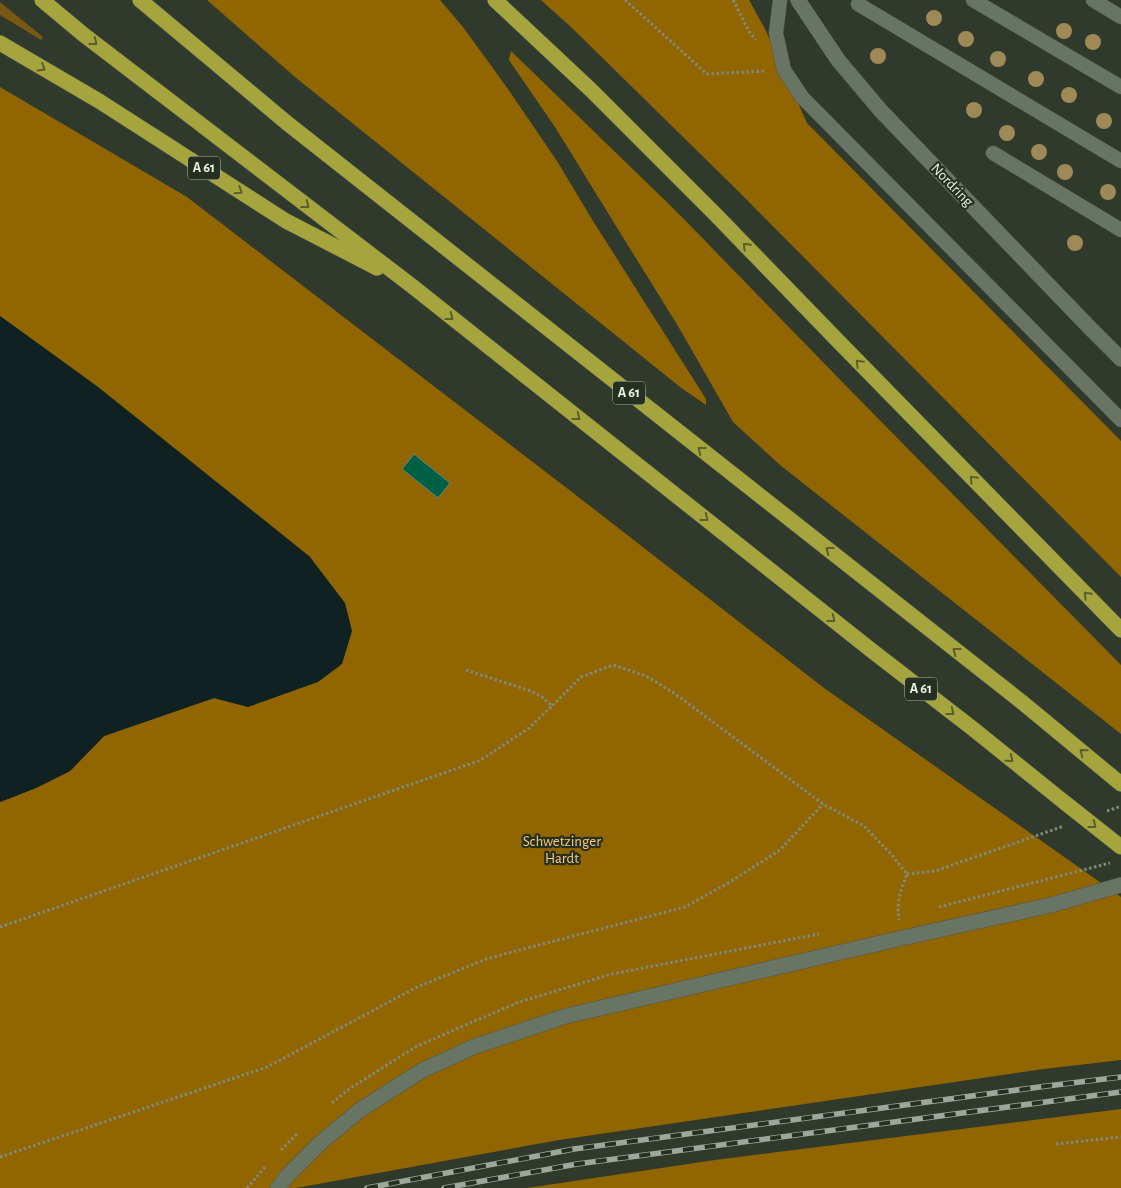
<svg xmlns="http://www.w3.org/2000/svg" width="1121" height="1188" font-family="'Alegreya Sans',sans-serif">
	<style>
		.green { fill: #795714 }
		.forest { fill: #916601 }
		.water { fill: #102121 }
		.building { fill: #006046; stroke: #6d8278 }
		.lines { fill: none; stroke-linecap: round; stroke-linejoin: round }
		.lane-casing { stroke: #4e574b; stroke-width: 15 }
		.street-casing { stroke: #4e574b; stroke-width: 16 }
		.secondary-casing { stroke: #4e574b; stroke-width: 16 }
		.highway-casing { stroke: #4e574b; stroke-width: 16 }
		.path { stroke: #80897d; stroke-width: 3; stroke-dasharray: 2.5 2.5; stroke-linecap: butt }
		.lane { stroke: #697564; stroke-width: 14 }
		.street { stroke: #697564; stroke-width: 15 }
		.secondary { stroke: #697564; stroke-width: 15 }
		.highway { stroke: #a6a53d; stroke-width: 15 }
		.rail-casing { stroke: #9ea79b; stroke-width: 5.5 }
		.rail { stroke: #263022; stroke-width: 4; stroke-dasharray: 11; stroke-linecap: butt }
		.highway-bridge-casing { stroke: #4e574b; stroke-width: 16; stroke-linecap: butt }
		.highway-bridge { stroke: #a6a53d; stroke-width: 15 }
		.tree { fill: #9f8956 }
		.oneway { stroke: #595f2d }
		.labels { text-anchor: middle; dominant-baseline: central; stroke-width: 4.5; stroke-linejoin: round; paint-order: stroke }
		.shield { fill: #263022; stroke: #b0b8ad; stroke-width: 1 }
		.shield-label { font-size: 14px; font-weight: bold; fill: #ebf2e8 }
		.street-label { font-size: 15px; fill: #ebf2e8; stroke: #263022 }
		.park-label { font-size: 15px; fill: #faca78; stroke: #263022 }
	</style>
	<rect width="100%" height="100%" fill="#303a2c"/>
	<path class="green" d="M0,2L43,37L41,40L0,15Z"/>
	<path class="forest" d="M207,0H440L463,27L508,89L557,161L593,221L706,399V405L680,387L295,77Z
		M541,0H749L766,31L807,123L1121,441V577L736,189L572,28Z
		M511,51L678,213L853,393L1121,665V734L780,465L733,422L678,326L616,226L555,127L509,60Z
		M0,87L187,197L581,499L824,688L1121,897V1060L1044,1069L559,1140L296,1188H0V802L36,788L70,771L104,736L214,698L249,707L310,557L98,387L0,316Z
		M1121,1109V1188H527L715,1160Z"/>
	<path class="water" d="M0,316L98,387L310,557L345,603L352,631L342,664L318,682L248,707L214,698L104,736L70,771L36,788L0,802Z"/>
	<path class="building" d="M414,454L450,483L438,498L402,469Z"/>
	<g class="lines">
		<defs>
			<path id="lane" d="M780,0L776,33L784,70L802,97L1121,420
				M973,0L1121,87
				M1093,0L1121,17
				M858,4L1121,161
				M993,153L1121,230"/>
			<path id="street" d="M798,0L838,60L881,111L1089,327L1121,359"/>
			<path id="secondary" d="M278,1188L287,1176L320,1143L360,1110L421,1071L473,1047L566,1016L902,938L1051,905L1121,885"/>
			<path id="highway" d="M42,0L84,35L412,286L871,650L972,728L1064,802
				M140,0L287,123L1023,703L1121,784
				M495,0L591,90L715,214L840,343L1121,630
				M0,43L99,101L286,221L377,268"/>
		</defs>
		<use href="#lane" class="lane-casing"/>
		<use href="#street" class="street-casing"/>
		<use href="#secondary" class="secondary-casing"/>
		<use href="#highway" class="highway-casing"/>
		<path class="path" d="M625,0L707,74L764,71
			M733,0L750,33L756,40
			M466,670L531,691L542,697L552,706L581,677L613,665L646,676L674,693L823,804L864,826L891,854L907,874C901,889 896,903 899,920
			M1107,811L1121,806
			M907,874L935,871L1064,826
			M939,907L1110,863
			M0,927L481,760L529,728L552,706
			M332,1103L349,1089L417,1046L519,1002L612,974L819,934
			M1056,1144L1121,1137
			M281,1150L297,1134
			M0,1157L267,1067L417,987L489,958L685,907L730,882L780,850L823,804
			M247,1188L266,1166"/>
		<use href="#lane" class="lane"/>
		<use href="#street" class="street"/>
		<use href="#secondary" class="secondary"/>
		<use href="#highway" class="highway"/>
		<defs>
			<path id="rail" d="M367,1188L574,1149L1047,1086L1121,1077
				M444,1188L577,1164L1121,1092"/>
		</defs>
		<use href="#rail" class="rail-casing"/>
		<use href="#rail" class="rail"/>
		<defs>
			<path id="highway-bridge" d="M1064,802L1121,847"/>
		</defs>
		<use href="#highway-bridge" class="highway-bridge-casing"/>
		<use href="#highway-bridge" class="highway-bridge"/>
	</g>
	<g class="tree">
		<circle cx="934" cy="18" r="8"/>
		<circle cx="1064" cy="31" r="8"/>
		<circle cx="966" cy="39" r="8"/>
		<circle cx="1093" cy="42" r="8"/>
		<circle cx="878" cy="56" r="8"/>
		<circle cx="998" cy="59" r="8"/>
		<circle cx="1036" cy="79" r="8"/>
		<circle cx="1069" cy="95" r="8"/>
		<circle cx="974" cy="110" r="8"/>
		<circle cx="1104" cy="121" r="8"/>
		<circle cx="1007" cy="133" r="8"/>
		<circle cx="1039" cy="152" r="8"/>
		<circle cx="1065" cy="172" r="8"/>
		<circle cx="1108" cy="192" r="8"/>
		<circle cx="1075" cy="243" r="8"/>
	</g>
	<defs><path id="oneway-chevron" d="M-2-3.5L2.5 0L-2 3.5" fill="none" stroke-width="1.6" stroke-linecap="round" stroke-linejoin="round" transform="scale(1.25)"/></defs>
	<g class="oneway">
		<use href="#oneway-chevron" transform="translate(94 42) rotate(38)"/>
		<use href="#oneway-chevron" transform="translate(42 68) rotate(31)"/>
		<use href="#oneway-chevron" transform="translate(239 191) rotate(33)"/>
		<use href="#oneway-chevron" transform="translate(306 205) rotate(38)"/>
		<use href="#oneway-chevron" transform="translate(746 246) rotate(-134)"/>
		<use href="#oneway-chevron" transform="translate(450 317) rotate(38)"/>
		<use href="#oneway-chevron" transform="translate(859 363) rotate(-134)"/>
		<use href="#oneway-chevron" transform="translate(577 417) rotate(38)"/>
		<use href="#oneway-chevron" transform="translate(701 450) rotate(-142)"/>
		<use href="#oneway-chevron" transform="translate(973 479) rotate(-134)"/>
		<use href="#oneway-chevron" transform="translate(705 518) rotate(38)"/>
		<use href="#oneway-chevron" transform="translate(829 550) rotate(-142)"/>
		<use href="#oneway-chevron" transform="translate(1087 595) rotate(-134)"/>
		<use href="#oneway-chevron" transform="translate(832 619) rotate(38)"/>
		<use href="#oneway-chevron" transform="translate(956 651) rotate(-142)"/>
		<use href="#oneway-chevron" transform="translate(951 712) rotate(38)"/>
		<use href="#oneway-chevron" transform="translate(1083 752) rotate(-141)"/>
		<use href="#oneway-chevron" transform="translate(1010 759) rotate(39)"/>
		<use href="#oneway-chevron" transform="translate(1093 825) rotate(38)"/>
	</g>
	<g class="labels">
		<g class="shield">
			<rect x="188" y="156.5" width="32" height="23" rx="4"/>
			<rect x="613" y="381.5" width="32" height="23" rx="4"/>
			<rect x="905" y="677.5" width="32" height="23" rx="4"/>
		</g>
		<g class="shield-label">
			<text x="204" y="168">A 61</text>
			<text x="629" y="393">A 61</text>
			<text x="921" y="689">A 61</text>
		</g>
		<g class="street-label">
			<text transform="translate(952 185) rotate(46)">Nordring</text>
		</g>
		<g class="park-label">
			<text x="562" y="841">Schwetzinger<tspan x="562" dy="17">Hardt</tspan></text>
		</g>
	</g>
</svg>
